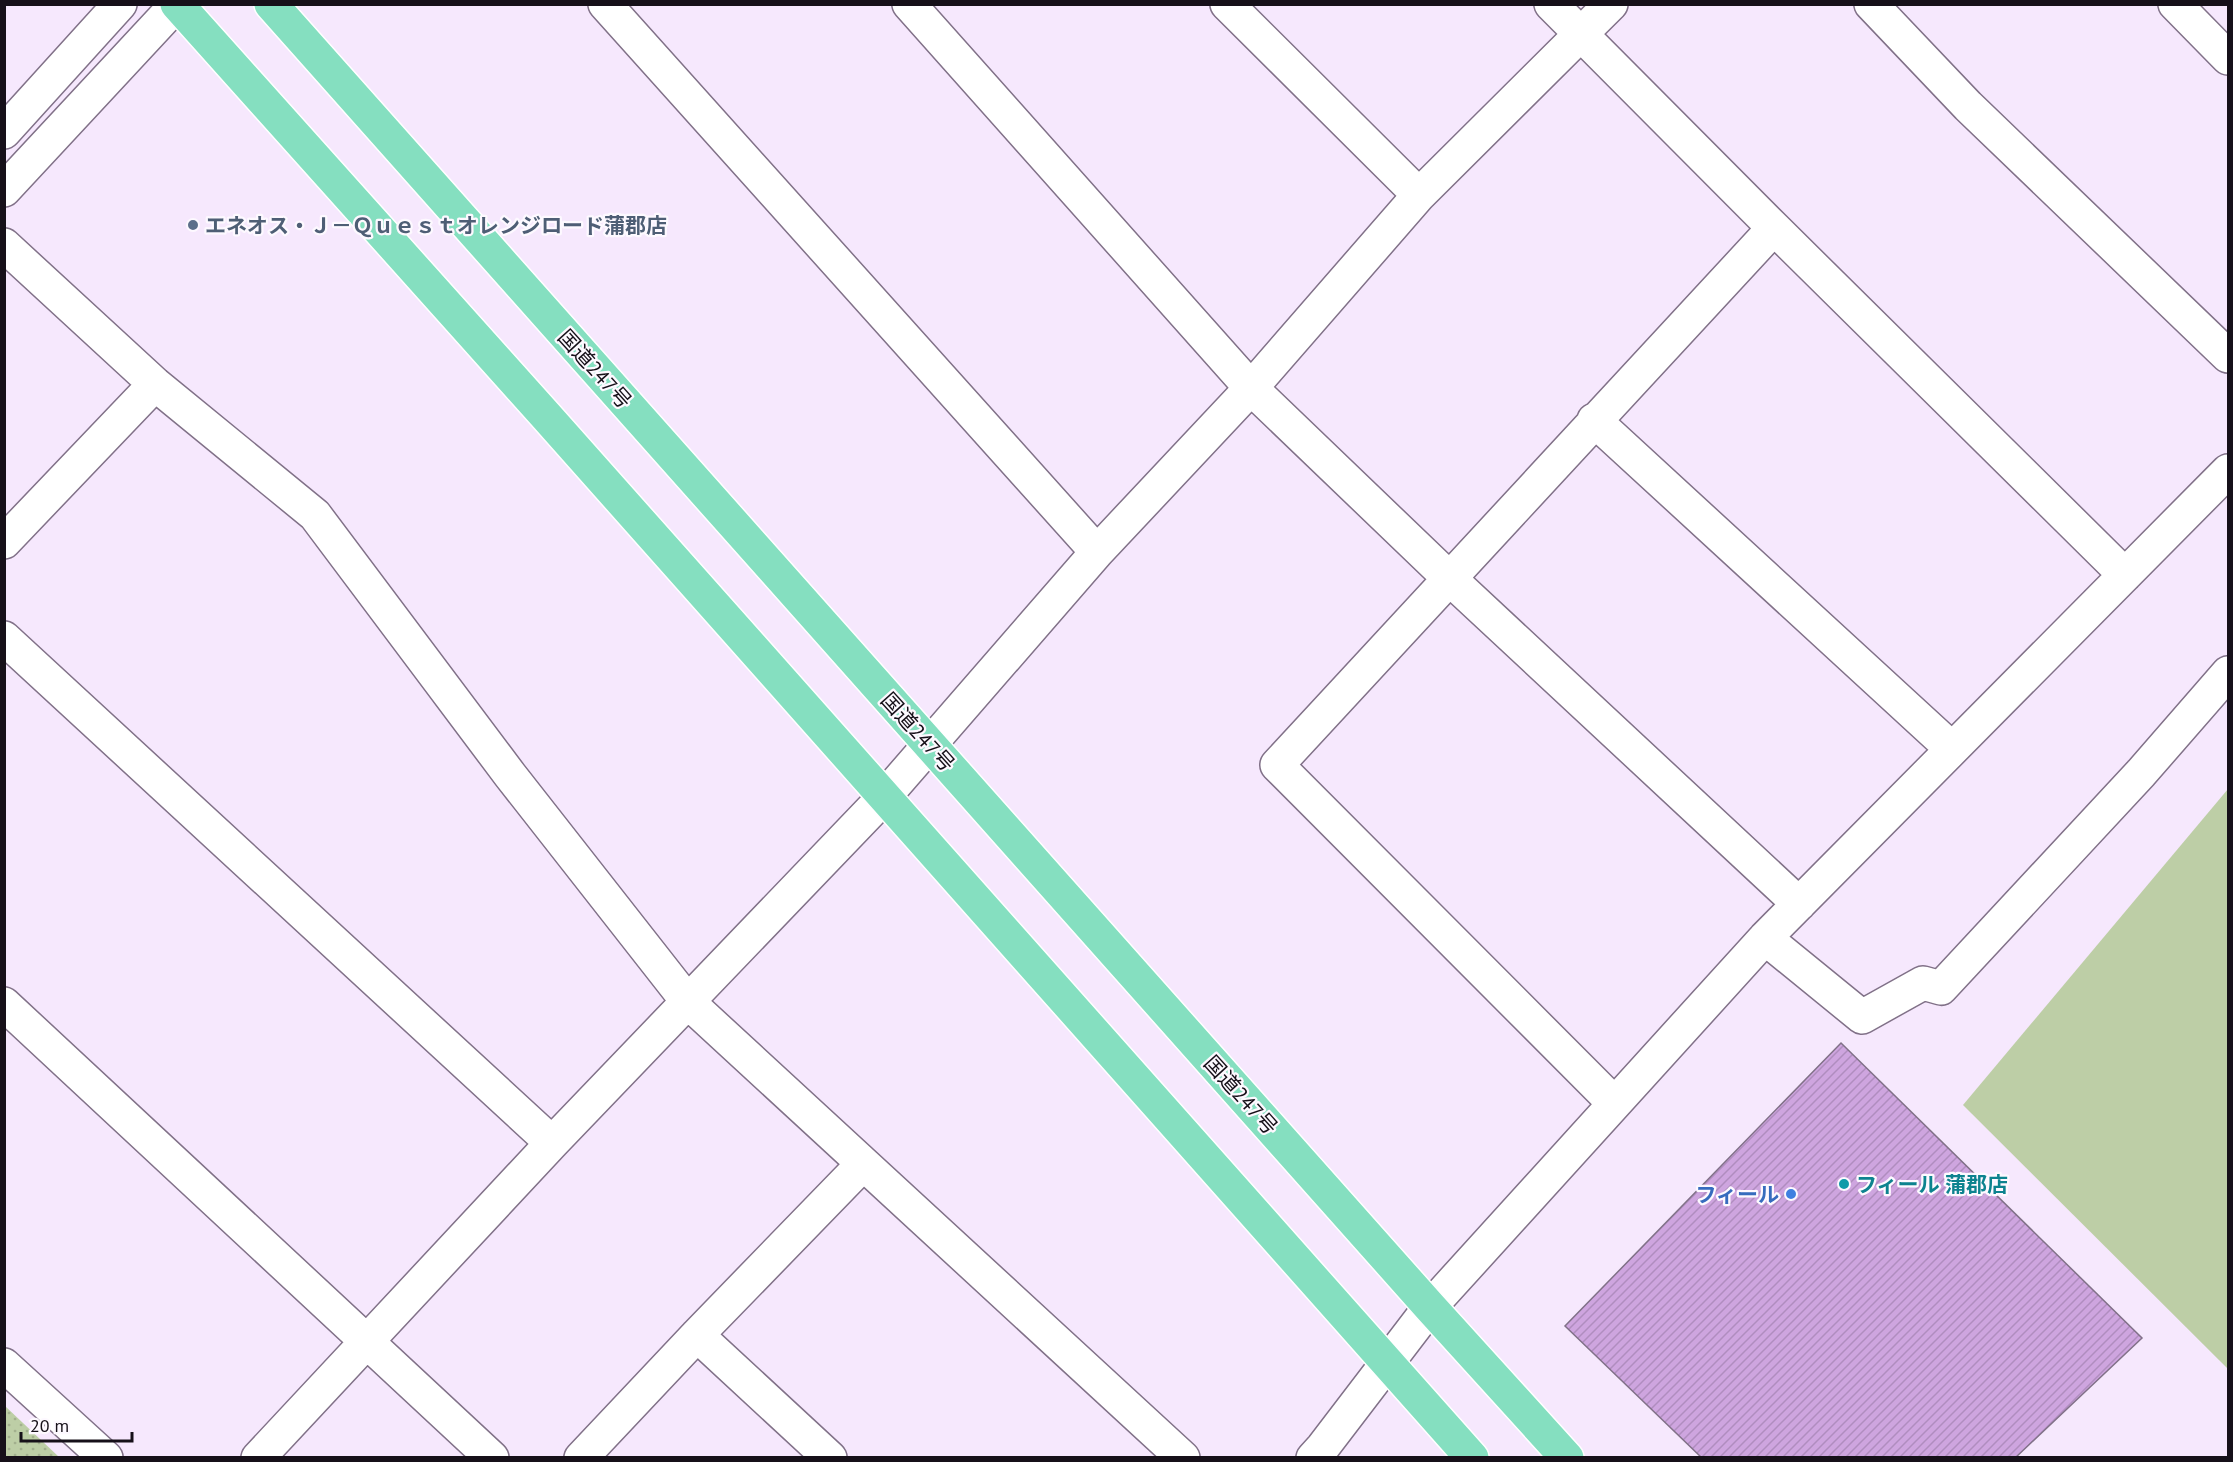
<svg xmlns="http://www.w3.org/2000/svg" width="2233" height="1462" font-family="'PT Sans','Noto Sans JP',sans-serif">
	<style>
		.park { fill: url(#park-dots) }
		.pitch { fill: #bdcea6 }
		.building { fill: url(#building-hatch); stroke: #817188; stroke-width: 1.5 }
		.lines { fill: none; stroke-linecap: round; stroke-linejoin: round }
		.street-casing { stroke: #817188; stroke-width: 36 }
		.secondary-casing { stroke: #817188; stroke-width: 36 }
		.highway-casing { stroke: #fff; stroke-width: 36 }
		.street { stroke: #fff; stroke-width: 33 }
		.secondary { stroke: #fff; stroke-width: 33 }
		.highway { stroke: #85dfc0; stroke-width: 33 }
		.service-dot { fill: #5c6f8a; stroke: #fdf9ff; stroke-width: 2 }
		.culture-dot { fill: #0f9aa8; stroke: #fdf9ff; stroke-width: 2 }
		.shop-dot { fill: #3f7fe0; stroke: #fdf9ff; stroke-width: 2 }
		.labels { text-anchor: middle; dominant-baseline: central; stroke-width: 4.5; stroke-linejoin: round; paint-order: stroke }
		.service-label { font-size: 21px; font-weight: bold; fill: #4e5e75; stroke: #fdf9ff; text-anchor: start }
		.street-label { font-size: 21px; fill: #161019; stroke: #fdf9ff }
		.culture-label { font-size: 21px; font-weight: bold; fill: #0d838f; stroke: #fdf9ff; text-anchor: start }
		.shop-label { font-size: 21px; font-weight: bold; fill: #366cbe; stroke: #fdf9ff; text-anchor: end }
	</style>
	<defs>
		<pattern id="park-dots" width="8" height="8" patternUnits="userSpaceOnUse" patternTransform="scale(1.5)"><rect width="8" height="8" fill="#bdcea6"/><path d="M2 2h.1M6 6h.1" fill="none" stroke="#a2b08e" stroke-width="1.8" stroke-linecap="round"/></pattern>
		<pattern id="building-hatch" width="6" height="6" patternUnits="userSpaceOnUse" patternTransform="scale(1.5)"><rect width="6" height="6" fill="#cea5df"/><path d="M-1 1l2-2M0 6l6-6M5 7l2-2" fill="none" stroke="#b08dbf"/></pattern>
	</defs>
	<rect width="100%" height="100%" fill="#f6e8fd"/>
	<path class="park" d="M4,1406H5L59,1457H5Z"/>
	<path class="pitch" d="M2228,789V1369L1963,1105Z"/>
	<path class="building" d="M1841,1043L2142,1338L2015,1458H1702L1565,1326Z"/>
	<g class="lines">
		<defs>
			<path id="street" d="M909,4L1251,388L1449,578L1799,904
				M1227,4L1419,195
				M1551,4L1774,228L2125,575
				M1871,4L1968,106L2228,356
				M2175,4L2228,58
				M4,245L155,384L315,515L510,775L688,1002L1183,1458
				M1594,420L1952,749
				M4,542L155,384
				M1097,552L1251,388L1419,195L1611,4
				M4,638L552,1143
				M1765,938L1862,1017L1923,983L1941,988L2141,773L2228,673
				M4,1004L492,1458
				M1614,1103L1277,765L1774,228
				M1430,1307L1765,938L2228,471
				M697,1335L830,1458
				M4,1365L106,1458
				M258,1458L552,1143L885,796L1097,552L605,4
				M581,1458L697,1335L863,1164"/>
			<path id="secondary" d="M4,132L120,4
				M4,190L177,4
				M1313,1458L1323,1447L1430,1307"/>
			<path id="highway" d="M177,4L547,417L1472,1458
				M271,4L1430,1307L1567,1458"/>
		</defs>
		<use href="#street" class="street-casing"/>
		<use href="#secondary" class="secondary-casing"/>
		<use href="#highway" class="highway-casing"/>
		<use href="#street" class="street"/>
		<use href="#secondary" class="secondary"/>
		<use href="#highway" class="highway"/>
	</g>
	<circle class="service-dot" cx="193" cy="225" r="6"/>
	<circle class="culture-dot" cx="1844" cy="1184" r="6"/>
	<circle class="shop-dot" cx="1791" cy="1194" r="6"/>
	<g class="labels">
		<g class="service-label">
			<text x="205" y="225">エネオス・Ｊ－Ｑｕｅｓｔオレンジロード蒲郡店</text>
		</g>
		<g class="street-label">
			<text transform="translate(595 369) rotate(48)">国道247号</text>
			<text transform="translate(918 732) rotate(48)">国道247号</text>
			<text transform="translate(1241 1095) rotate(48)">国道247号</text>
		</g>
		<g class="culture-label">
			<text x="1856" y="1184">フィール 蒲郡店</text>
		</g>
		<g class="shop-label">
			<text x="1779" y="1194">フィール</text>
		</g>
	</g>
	<rect width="2233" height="1462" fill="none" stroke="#161019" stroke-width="12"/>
	<path d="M21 1432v9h111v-9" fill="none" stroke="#161019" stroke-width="3"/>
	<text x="30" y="1432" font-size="18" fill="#161019" stroke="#fdf9ff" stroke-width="4.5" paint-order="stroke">20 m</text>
</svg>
